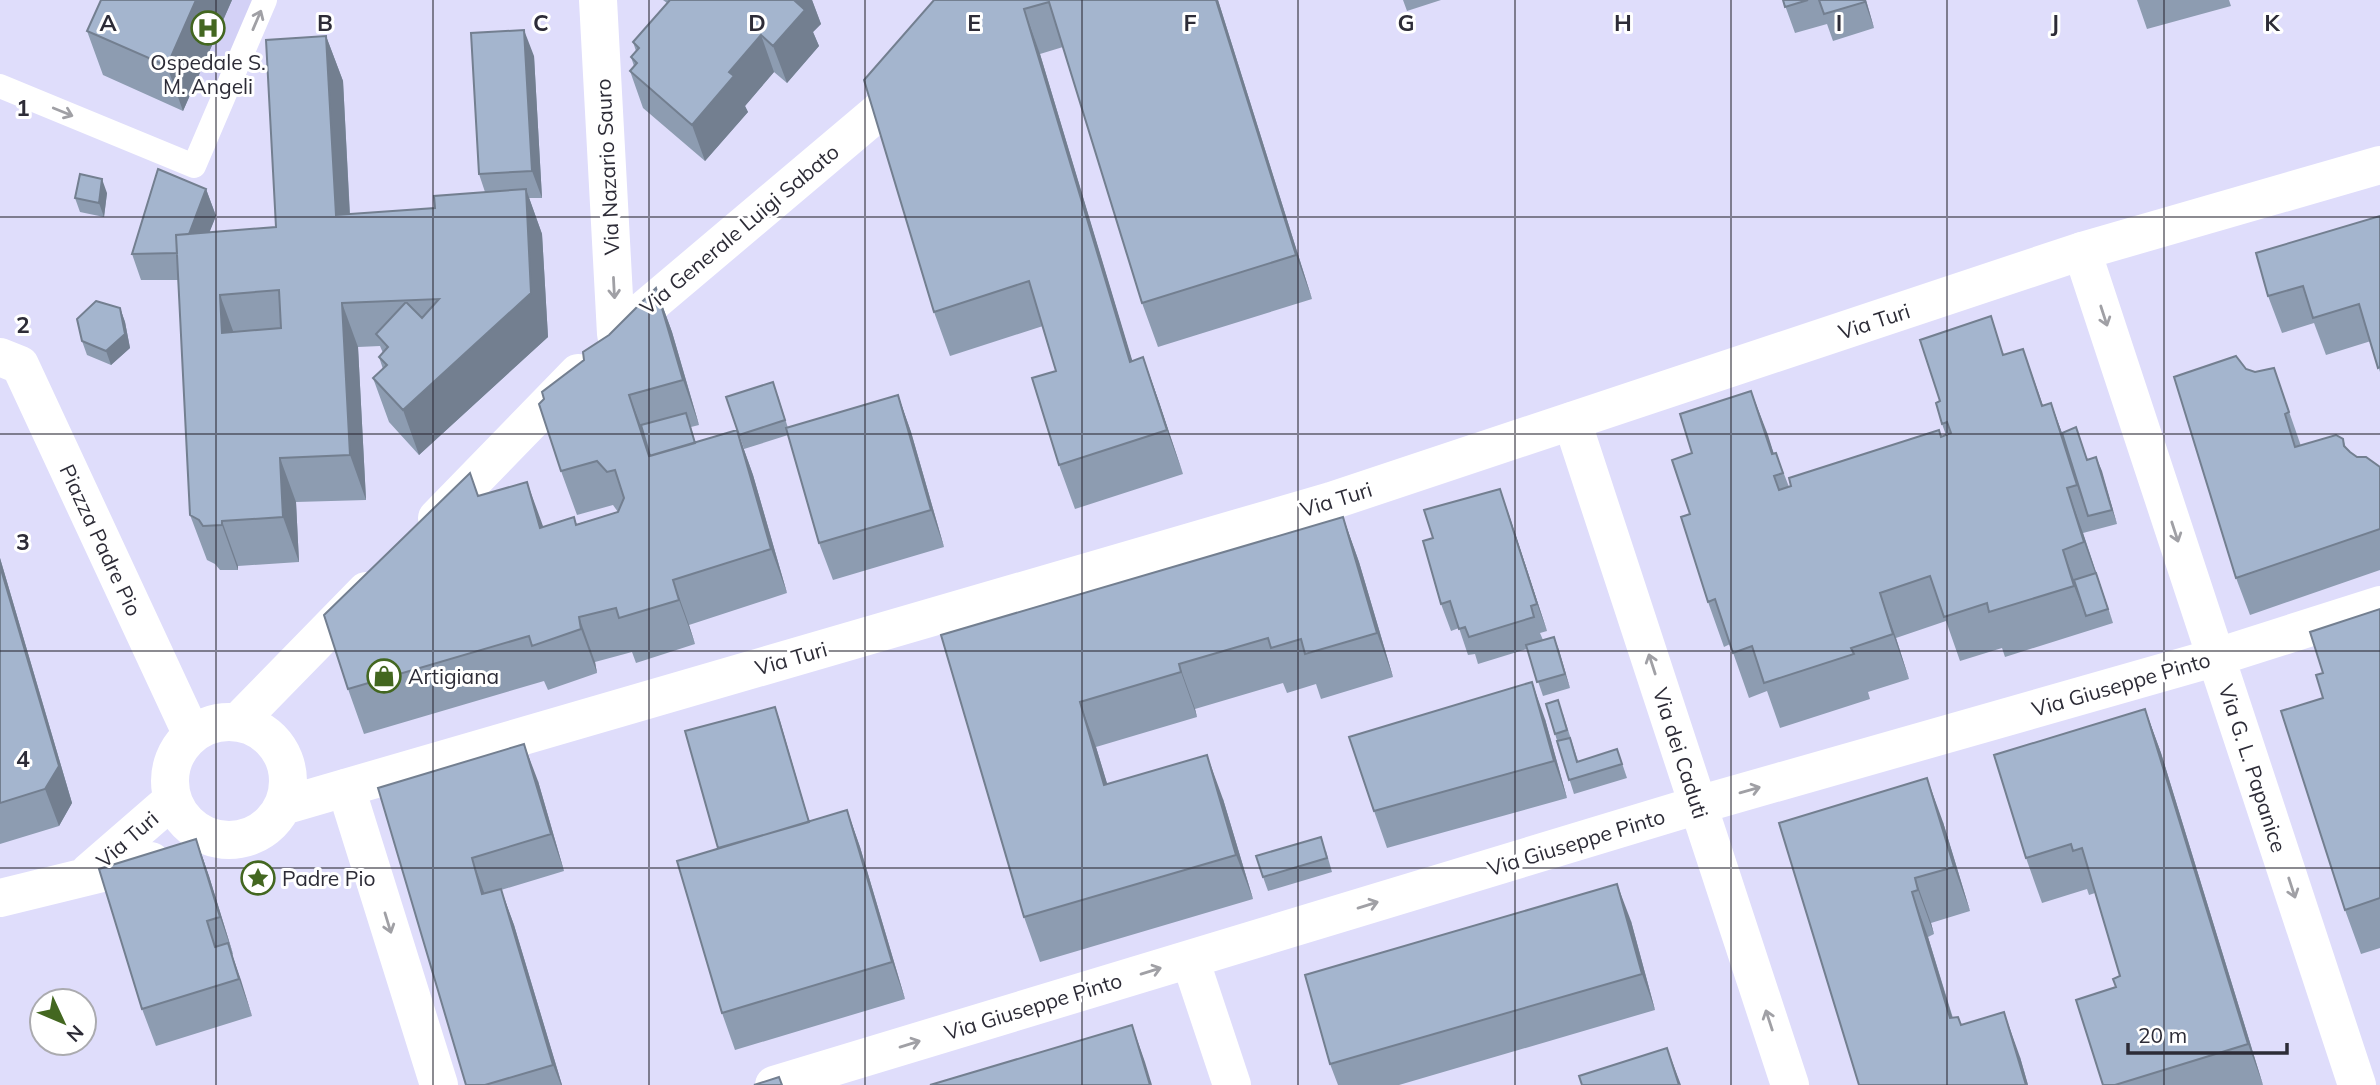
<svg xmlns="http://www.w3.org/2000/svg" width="2380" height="1085" font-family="Mulish,sans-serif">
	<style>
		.built { fill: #d3d1f6 }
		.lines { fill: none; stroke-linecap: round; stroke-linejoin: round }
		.service { stroke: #fff; stroke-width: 24 }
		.minor { stroke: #fff; stroke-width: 38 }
		.tertiary { stroke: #fff; stroke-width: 38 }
		.wall { fill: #8d9cb1 }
		.shaded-wall { fill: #737f90 }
		.building { fill: #a4b5ce; stroke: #737f90; stroke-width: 2; fill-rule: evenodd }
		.oneway { stroke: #a0a0a5 }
		.grid { fill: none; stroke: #2d2c37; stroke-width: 2; stroke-opacity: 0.55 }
		.labels { text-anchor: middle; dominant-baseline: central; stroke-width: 6; stroke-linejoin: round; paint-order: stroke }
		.poi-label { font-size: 21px; fill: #2d2c37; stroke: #fff; text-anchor: start }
		.street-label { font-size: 21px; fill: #2d2c37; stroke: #fff }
		.grid-label { font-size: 23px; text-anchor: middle; font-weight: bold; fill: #2d2c37; stroke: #fff; stroke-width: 6; stroke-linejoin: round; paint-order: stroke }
	</style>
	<rect width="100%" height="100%" fill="#dfddfb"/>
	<path class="built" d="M176,0H266L224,88L149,56Z"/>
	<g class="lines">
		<path class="service" d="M0,86L194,166L265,0"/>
		<path class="minor" d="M598,0L616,334
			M2082,251L2357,1085
			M620,330L896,97L967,0
			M0,357L20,365L192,735
			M1572,421L1790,1085
			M437,518L578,373
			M238,722L366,591
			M346,788L439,1085
			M1190,959L1232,1085
			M774,1085L1698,805L2217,657L2380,605"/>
		<path class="tertiary" d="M170 781a59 59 0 1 1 118 0a59 59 0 1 1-118 0Z
			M283,806L1331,501L2082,251L2380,165
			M89,872L172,800
			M0,898L151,861"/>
	</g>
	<path class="wall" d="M101,0H232L183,111L103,75L87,31Z
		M663,0H812L821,24L813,32L819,46L787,83L774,72L745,106L748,112L705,161L643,108L630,71L634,66L631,57L636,51L633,42L667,3Z
		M934,0H1218L1312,299L1158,347L1142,303L1063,47L1040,54L1132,361L1143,357L1159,402L1183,474L1075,509L1059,465L1056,371L1043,326L950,356L934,312Z
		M1403,0H1441L1407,11Z
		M1783,0H1866L1874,28L1833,41L1827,24L1795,33Z
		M2137,0H2229L2231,6L2147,29Z
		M326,36L343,81L350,214L435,208L485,192L479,174L534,56L542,198H529L542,234L548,337L419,455L389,422L373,378L383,369L379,357L383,353L380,346L358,347L366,500L296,502L299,562L238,566V570H220L215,564L207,560L190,515L178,280H141L132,254L206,189L216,216L209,232L276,227Z
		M107,193L104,217L80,212L75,198Z
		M2380,216V372L2371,341L2326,355L2314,323L2282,333L2268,296Z
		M656,288L672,332L699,425L691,427L695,442L737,430L753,475L787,593L689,625L695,644L636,663L632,652L595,662L597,673L548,690L544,681L364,734L348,689L479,496L544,527L577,524L618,512L613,505L577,515L561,471L584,360Z
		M120,308L125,322L130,348L111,365L87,355L82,341Z
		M2005,355L2043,405L2051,403L2062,433L2088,460L2096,457L2117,524L2083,533L2113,623L2005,657L2002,648L1960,661L1946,621L1896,638L1909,679L1868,692L1870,699L1780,728L1767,691L1749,698L1730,644L1724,647L1708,602L1690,514L1692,453L1751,391L1774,454L1776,453L1789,487L1946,435L1942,424L1940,401Z
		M2274,368L2301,446L2343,439L2346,448L2350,452L2357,457L2380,467V570L2250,615L2236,578L2246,369L2255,372Z
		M898,395L911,432L944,547L833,580L819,543L788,435L744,449L726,397L778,396L788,428Z
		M1509,515L1547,631L1540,633L1543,640L1554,637L1570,688L1543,696L1527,649L1478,664L1475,654L1468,655L1459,628L1451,631L1441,604Z
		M1343,517L1359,562L1393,677L1321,699L1316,684L1287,693L1283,683L1195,709L1197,717L1096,747L1107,784L1223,799L1253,899L1040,962L1024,917L941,635Z
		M0,558L72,803L59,826L0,844Z
		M2380,609V948L2361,954L2345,910L2323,673Z
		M775,707L809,821L847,810L860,847L905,999L735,1050L722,1013L718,848Z
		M2145,709L2161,753L2263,1085H2103L2116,987L2120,976L2095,893L2089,895L2087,889L2042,903L2026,858Z
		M1563,714L1578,761L1622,763L1627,778L1574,794L1555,734Z
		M1545,719L1567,798L1387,848L1374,811Z
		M538,781L564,871L501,890L514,925L562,1085H466L378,788Z
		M1943,822L1970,911L1931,923L1934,934L1928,937L1953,1018L1961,1025L2020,1057L2028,1085H1859L1779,823Z
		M196,839L209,876L233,954L232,955L252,1016L156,1046L142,1009Z
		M1326,851L1332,872L1268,891L1263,877Z
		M1631,921L1655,1010L1399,1085H1338L1330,1064Z"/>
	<path class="shaded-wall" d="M196,0H232L183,111L167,66Z
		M796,0H812L821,24L813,32L819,46L787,83L773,46Z
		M1216,0H1218L1312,299L1296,255Z
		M1864,0H1866L1874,28Z
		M1024,9L1040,54L1146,406L1130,362Z
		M524,30L534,56L542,198L532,171Z
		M761,35L774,72L745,106L748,112L705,161L692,125L729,72Z
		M326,36L343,81L352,259L336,215Z
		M102,179L107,193L104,217L99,203Z
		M206,189L216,216L191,279L182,253Z
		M526,189L542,234L548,337L419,455L403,410Z
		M656,288L672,332L699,425L683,380Z
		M220,295L236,339L222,333Z
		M342,303L358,347L366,500L350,455Z
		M120,308L125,322L130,348L111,365L106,351Z
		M2023,349L2039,394L2058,450L2042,406Z
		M1143,357L1159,402L1183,474L1167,430Z
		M1751,391L1768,435L1780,474L1772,454Z
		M629,395L646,439L660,487L649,456Z
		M898,395L911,432L944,547L931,510Z
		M2051,403L2067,447L2088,516L2077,485Z
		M737,430L753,475L787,593L771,549Z
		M2096,457L2102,471L2117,524L2112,510Z
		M280,458L296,502L299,562L283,517Z
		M527,482L543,526L556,573L540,528Z
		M2067,488L2083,533L2113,623L2084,542Z
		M1500,489L1509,515L1547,631L1537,604Z
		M1343,517L1359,562L1393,677L1377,633Z
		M222,521L238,566V570L222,525Z
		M2063,550L2079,594L2086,616L2074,586Z
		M0,558L72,803L59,826L45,789L0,566Z
		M673,580L689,625L695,644L679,600Z
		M1880,593L1896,638L1909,679L1893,634Z
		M579,617L595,662L597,673L581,629Z
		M1554,637L1559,650L1570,688L1565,674Z
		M1179,664L1195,709L1197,717L1181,672Z
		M1532,682L1545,719L1567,798L1554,761Z
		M1080,702L1096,747L1121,829L1104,785Z
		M775,707L780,721L820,859L815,845Z
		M2145,709L2161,753L2263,1085L2248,1044Z
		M524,744L538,781L564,871L551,834Z
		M1207,755L1223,799L1253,899L1236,855Z
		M1927,778L1943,822L1970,911L1954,867Z
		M847,810L860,847L905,999L892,962Z
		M196,839L209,876L233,954L220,917Z
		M472,858L485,895L482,894Z
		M1915,878L1931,923L1934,934L1918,890Z
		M1617,884L1631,921L1655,1010L1642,974Z
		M501,889L514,925L562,1085H561L553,1065Z
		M1912,892L1928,937L1966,1063L1950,1018Z
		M228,943L241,980L252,1016L239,979Z
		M2004,1012L2020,1057L2028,1085H2026Z
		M1132,1025L1145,1062L1152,1085H1150Z
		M1667,1048L1681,1085H1679Z"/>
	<path class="building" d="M101,0H196L167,66L87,31Z
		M670,0H796L795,1L805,10L773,46L761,35L729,72L734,76L692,125L630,71L637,63L631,57L639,48L633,42Z
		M934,0H1216L1296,255L1142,303L1049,2L1024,9L1130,362L1143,357L1167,430L1059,465L1032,378L1056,371L1029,281L934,312L864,80Z
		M1783,0H1808L1785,7Z
		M1819,0H1864L1865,2L1824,14Z
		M524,30L532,171L479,174L471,33Z
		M326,36L336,215L435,208L434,196L526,189L531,293L403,410L373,378L387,365L379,357L388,347L376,334L406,302L422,318L439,299L342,303L350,455L280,458L283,517L222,521V525L203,526L199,520L190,515L176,235L276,227L266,40ZM279,290L281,328L222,333L220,295Z
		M158,169L206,189L189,234L176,235L177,253L132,254Z
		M80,174L102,179L99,203L75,198Z
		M2380,216V367L2378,368L2359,304L2313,318L2303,286L2268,296L2256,253Z
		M656,288L683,380L629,395L649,456L737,430L771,549L673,580L679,600L619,618L616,608L579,617L581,629L532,646L529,636L348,689L324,615L470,473L478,496L527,482L540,528L574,517L576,525L618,512L624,498L615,470L607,472L597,461L561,471L539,404L544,399L542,392L584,360L583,352L609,335Z
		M96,301L120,308L125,334L106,351L82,341L77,319Z
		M1991,316L2003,355L2023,349L2042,406L2051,403L2077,485L2067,488L2084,542L2063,550L2074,586L1989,612L1987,603L1944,617L1930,576L1880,593L1893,634L1851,648L1854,654L1764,683L1752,646L1733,653L1715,599L1708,602L1681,517L1690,514L1672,460L1692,453L1680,414L1751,391L1772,454L1776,453L1783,473L1774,476L1779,490L1791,486L1789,478L1939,430L1941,437L1951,433L1947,422L1942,424L1936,403L1940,401L1920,340Z
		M2236,356L2246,369L2255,372L2274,368L2289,412L2285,414L2295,447L2336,435L2343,439L2344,446L2350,452L2357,457H2366L2380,467V529L2236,578L2174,377Z
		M773,382L785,420L739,435L726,397Z
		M898,395L931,510L819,543L786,428Z
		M686,413L695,443L650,456L641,425Z
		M2076,427L2087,460L2096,457L2112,510L2088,516L2062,433Z
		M1500,489L1537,604L1531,606L1534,617L1469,637L1465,627L1459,629L1450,601L1441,604L1423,541L1433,538L1424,510Z
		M1343,517L1377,633L1305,654L1301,639L1271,648L1268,638L1179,664L1181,672L1080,702L1104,785L1207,755L1236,855L1024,917L941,635Z
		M0,566L59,766L45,789L0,803Z
		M2096,573L2108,609L2086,616L2074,580Z
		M2380,609V898L2345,910L2281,711L2323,698L2316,675L2323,673L2310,632Z
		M1554,637L1565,674L1537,682L1526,645Z
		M1532,682L1554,761L1374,811L1349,737Z
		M1558,700L1567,730L1555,734L1546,704Z
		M775,707L809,822L718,848L685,731Z
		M2145,709L2248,1044L2115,1085H2103L2076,1000L2116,987L2113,979L2120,976L2082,848L2073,851L2071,844L2026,858L1994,755Z
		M1570,738L1577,762L1617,749L1622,764L1569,780L1557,741Z
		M524,744L551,834L472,858L482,894L501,889L553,1065L485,1085H466L378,788Z
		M1927,778L1954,867L1915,878L1918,890L1912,892L1950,1018L1958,1017L1961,1025L2004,1012L2026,1085H1859L1779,823Z
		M847,810L892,962L722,1013L677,861Z
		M1321,837L1327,858L1263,877L1256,856Z
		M196,839L220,917L207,921L215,947L228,943L239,979L142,1009L99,869Z
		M1617,884L1642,974L1330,1064L1305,975Z
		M1132,1025L1150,1085H930Z
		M1667,1048L1679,1085H1582L1579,1076Z
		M779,1077L782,1085H754Z"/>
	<defs><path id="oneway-shaft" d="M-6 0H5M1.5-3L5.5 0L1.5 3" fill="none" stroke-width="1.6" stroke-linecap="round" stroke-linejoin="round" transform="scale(1.75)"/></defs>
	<g class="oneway">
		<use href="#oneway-shaft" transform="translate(257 20) rotate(-67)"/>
		<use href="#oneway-shaft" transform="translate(63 112) rotate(22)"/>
		<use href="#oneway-shaft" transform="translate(614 288) rotate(87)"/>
		<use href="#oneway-shaft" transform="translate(2104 316) rotate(72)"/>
		<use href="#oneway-shaft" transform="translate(2175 532) rotate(72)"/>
		<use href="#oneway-shaft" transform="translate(1652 664) rotate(-108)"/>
		<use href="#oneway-shaft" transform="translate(1750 790) rotate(-16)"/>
		<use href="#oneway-shaft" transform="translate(2292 888) rotate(72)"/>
		<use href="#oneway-shaft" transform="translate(1368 905) rotate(-17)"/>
		<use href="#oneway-shaft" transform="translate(388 923) rotate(73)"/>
		<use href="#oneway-shaft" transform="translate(1151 971) rotate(-17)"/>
		<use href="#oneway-shaft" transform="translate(1769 1020) rotate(-108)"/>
		<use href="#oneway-shaft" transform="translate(910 1044) rotate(-17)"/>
	</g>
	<path class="grid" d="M216,0V1085M433,0V1085M649,0V1085M865,0V1085M1082,0V1085M1298,0V1085M1515,0V1085M1731,0V1085M1947,0V1085M2164,0V1085M0,217H2380M0,434H2380M0,651H2380M0,868H2380"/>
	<defs>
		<symbol id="hospital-ring" viewBox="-11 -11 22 22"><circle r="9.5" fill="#fff" stroke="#436720" stroke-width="1.5"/><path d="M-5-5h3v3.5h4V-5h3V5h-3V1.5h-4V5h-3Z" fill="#436720"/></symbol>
		<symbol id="shop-ring" viewBox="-11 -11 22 22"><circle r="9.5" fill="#fff" stroke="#436720" stroke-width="1.5"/><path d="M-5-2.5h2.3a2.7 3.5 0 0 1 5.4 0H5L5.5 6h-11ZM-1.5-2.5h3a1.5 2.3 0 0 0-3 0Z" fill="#436720"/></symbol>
		<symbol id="sight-ring" viewBox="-11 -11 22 22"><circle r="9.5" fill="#fff" stroke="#436720" stroke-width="1.5"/><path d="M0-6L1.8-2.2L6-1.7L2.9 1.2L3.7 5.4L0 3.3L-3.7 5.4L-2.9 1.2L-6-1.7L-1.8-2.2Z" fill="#436720"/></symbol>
	</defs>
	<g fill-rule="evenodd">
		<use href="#hospital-ring" x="189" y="9" width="38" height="38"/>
		<use href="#shop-ring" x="365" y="657" width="38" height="38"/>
		<use href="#sight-ring" x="239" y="859" width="38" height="38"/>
	</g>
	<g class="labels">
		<g class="poi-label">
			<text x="208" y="62" text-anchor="middle">Ospedale S.<tspan x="208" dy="24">M. Angeli</tspan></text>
			<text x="408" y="676">Artigiana</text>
			<text x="282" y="878">Padre Pio</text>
		</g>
		<g class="street-label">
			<text transform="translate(607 167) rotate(-93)">Via Nazario Sauro</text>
			<text transform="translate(739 229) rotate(-40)">Via Generale Luigi Sabato</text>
			<text transform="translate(1874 321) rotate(-18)">Via Turi</text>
			<text transform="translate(1336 499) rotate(-17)">Via Turi</text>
			<text transform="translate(101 540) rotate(65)">Piazza Padre Pio</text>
			<text transform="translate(791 658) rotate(-16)">Via Turi</text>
			<text transform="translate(2121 684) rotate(-16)">Via Giuseppe Pinto</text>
			<text transform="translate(1681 753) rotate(72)">Via dei Caduti</text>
			<text transform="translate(2253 768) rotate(72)">Via G. L. Papanice</text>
			<text transform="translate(127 839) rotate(-41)">Via Turi</text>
			<text transform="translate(1576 842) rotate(-17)">Via Giuseppe Pinto</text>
			<text transform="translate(1033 1006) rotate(-17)">Via Giuseppe Pinto</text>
		</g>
	</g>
	<g class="grid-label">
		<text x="108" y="31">A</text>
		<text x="325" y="31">B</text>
		<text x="541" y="31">C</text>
		<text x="757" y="31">D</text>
		<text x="974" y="31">E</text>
		<text x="1190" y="31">F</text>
		<text x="1406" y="31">G</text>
		<text x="1623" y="31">H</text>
		<text x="1839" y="31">I</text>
		<text x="2055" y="31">J</text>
		<text x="2272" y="31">K</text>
		<text x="23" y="116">1</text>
		<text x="23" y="333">2</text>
		<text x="23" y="550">3</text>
		<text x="23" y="767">4</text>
	</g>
	<g transform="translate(63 1022) rotate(134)"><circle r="33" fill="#ffffff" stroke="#ababaf" stroke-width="2"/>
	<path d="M0-5L12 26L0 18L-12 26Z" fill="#436720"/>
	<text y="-10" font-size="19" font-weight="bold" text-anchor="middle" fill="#2d2c37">N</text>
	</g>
	<path d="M2128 1043v10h159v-10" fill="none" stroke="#2d2c37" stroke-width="3.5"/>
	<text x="2138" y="1043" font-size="21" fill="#2d2c37" stroke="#ffffff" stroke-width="5" paint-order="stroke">20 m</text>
</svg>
